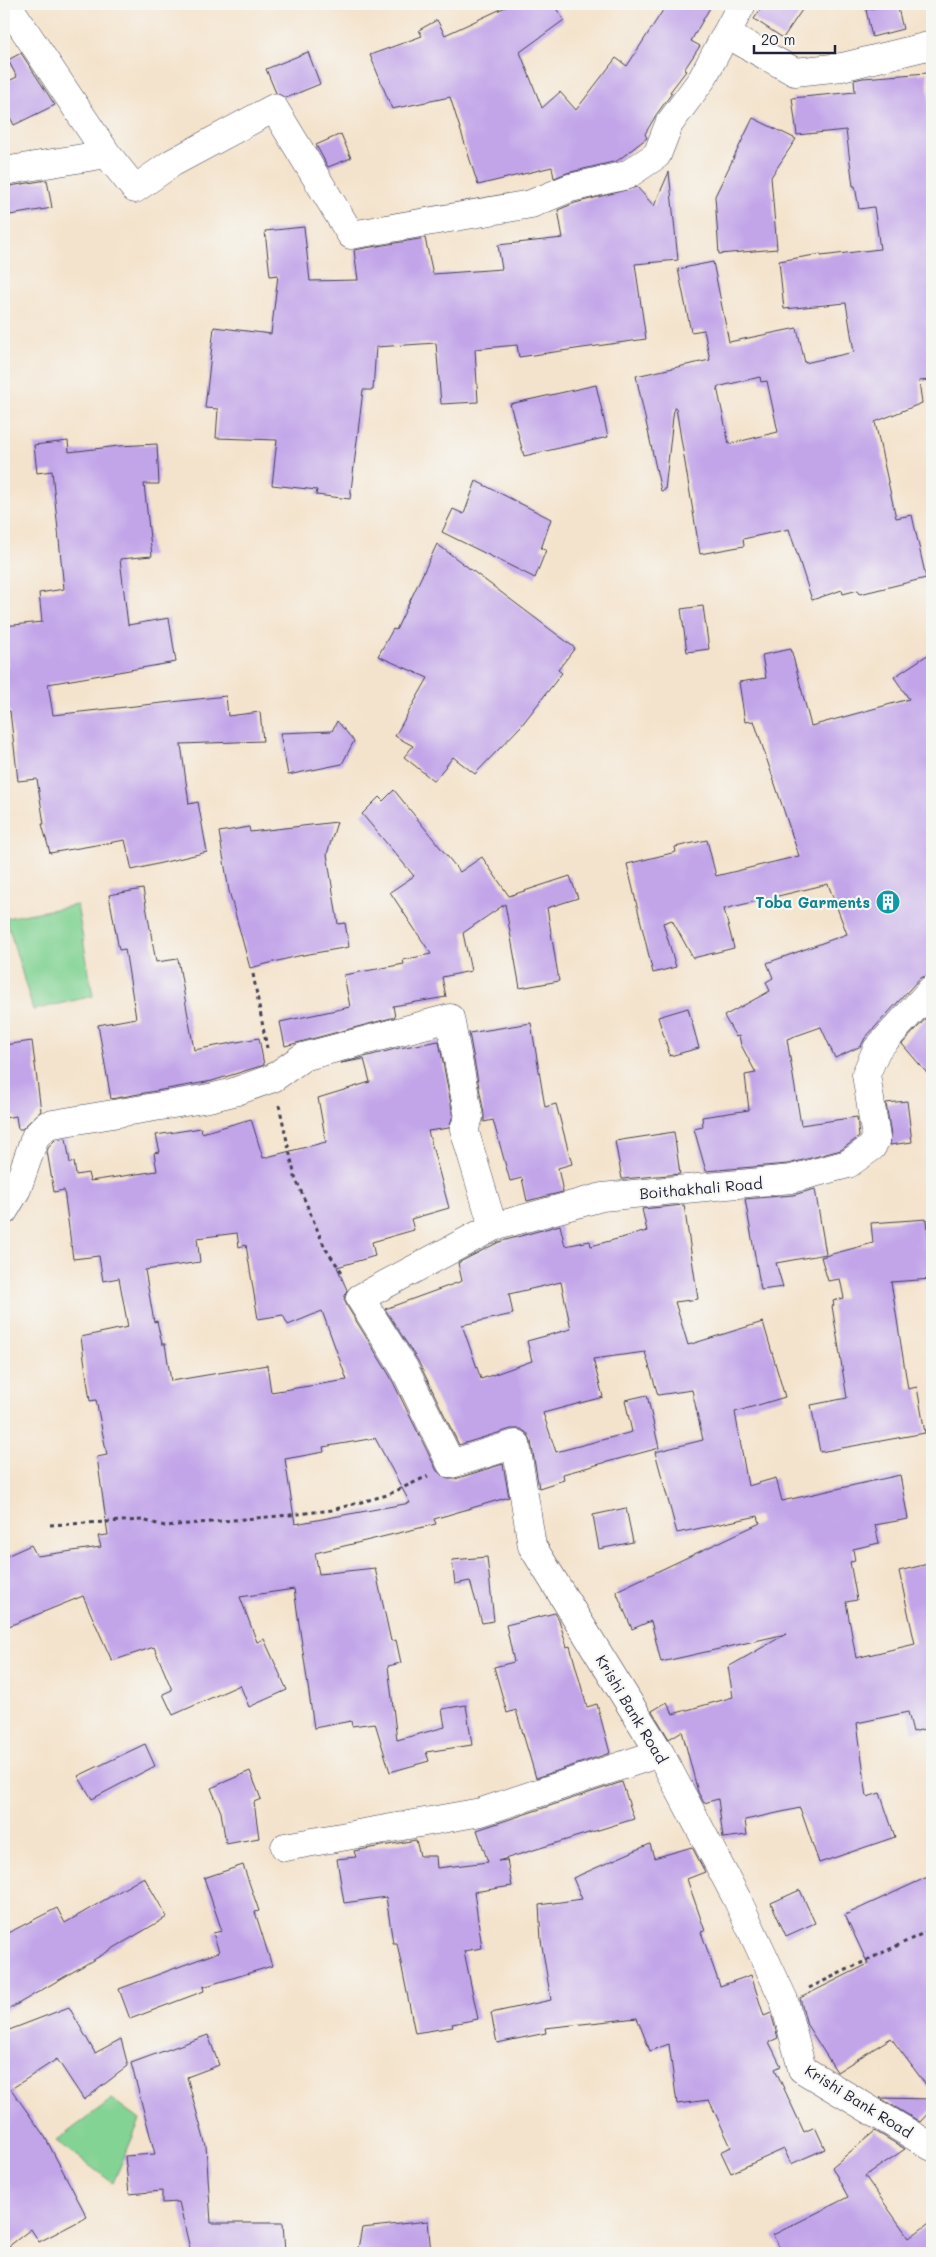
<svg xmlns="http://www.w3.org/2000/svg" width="936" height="2257" font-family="Mali,sans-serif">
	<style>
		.green { fill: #83d394; stroke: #527a68 }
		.building { fill: #c2a5e9; fill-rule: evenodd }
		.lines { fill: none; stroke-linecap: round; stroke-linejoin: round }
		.minor-casing { stroke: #423f51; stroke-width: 29 }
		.path { stroke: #423f51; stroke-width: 3; stroke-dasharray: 4 4; stroke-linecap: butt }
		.minor { stroke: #fff; stroke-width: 28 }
		.labels { text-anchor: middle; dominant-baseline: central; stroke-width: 4.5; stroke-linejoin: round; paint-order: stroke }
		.culture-label { font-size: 15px; font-weight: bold; fill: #0d838f; stroke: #f6f6f2; text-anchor: end }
		.street-label { font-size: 15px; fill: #22223b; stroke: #f6f6f2 }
	</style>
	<rect width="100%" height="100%" fill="#f6f6f2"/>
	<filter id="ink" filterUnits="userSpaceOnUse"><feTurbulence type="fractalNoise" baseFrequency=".02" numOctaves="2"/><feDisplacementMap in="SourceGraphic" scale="10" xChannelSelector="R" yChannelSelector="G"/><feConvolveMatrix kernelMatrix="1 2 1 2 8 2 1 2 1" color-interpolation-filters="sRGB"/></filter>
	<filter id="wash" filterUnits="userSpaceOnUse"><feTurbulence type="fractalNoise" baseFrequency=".0096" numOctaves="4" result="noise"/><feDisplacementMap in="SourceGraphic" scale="20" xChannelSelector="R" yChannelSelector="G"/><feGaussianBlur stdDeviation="1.12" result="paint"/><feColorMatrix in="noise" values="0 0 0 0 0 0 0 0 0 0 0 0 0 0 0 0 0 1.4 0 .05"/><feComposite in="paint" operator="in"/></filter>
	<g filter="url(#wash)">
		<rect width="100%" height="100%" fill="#f4e3cc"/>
		<path class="green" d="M77,905L93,996L33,1010L6,918Z
			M112,2099L140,2120L113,2183L56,2141Z"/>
		<g id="blocks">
			<path class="building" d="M512,4H553L564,20L520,52L542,108L560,92L576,110L616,58L627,66L667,4H712L691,41L700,46L684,70L686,71L670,92L672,93L656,115L645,134L647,138L617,161L567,173L554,178L552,167L478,185L450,97L392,109L370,55L422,36L419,30L437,20L445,35Z
				M764,4H806L783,38L754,19Z
				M890,4H897L903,29L872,37L866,10Z
				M308,52L320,84L286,98L276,93L266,69Z
				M21,53L55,105L14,125L4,105V83L17,77L8,60Z
				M927,73L932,137V380L919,381L922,403L875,422L896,518L912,515L926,578L860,594L858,590L843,594L842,590L812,600L789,529L743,539L744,546L700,554L676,408H674L665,490L661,491L636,376L710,360L704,330L691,332L678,269L713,262L729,342L797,328L805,363L854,352L846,303L784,309L779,261L821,254V256L880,249L874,207L859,209L855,186H853L846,130L797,135L792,98L855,92L854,80L863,78ZM760,377L761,382L767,381L778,432L729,444L717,387Z
				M753,118L796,139L771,177L777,249L719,254L715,196Z
				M341,134L351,158L328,167L316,145Z
				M669,172L678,260L635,264L646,339L519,357L517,345L475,349L478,402L441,404L436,343L376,347L373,390H363L350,499L316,495L317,490L272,485L277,440L216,438L218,409L205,408L214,327L271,334L278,275L270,276L265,231L304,227L310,281L358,280L354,250L425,238L433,274L502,269L498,245L563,238L558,210L575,203L637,187L654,206Z
				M47,180L52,208L4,216V187Z
				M596,385L608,437L524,456L510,404Z
				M68,441L69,452L119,446L157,444L159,484H144L152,556L120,559L128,625L169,618L176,662L48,684L53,715L226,696L228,716L260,712L263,741L181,744L189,804L198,802L207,852L132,870L125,840L50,853L42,824H44L37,779L18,781L10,711L4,712V666H8L4,626L42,622L39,593L64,589L52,471L37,473L34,445Z
				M476,481L551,519L541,549L546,550L535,578L442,532L453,509L464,514Z
				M437,544L575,648L558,670L562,673L521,726L475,774L453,757L434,781L404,757L413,746L395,736L428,678L378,656L393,629L396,630Z
				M703,606L709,649L687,652L681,609Z
				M791,649L811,726L909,699L894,677L932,652V974L920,978L865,1038L861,1046L835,1058L821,1027L787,1039L801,1125L857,1117L859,1137L841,1150L788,1164L706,1171L694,1129L703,1127L702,1117L749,1110L745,1075L756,1073L741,1045L739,1036L736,1037L724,1016L770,991L766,982L773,978L767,963L847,934L828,884L724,909L734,948L693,958L672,920L663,923L676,967L653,973L627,864L676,852L675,847L707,840L716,876L799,856L754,721L745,722L739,682L766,678L762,655Z
				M337,721L354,741L342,764L288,775L280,733L332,731Z
				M394,790L460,872L482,857L509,896L570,876L578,898L547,908L559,981L520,988L505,904L463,933L471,971L442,977L446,997L393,1006L395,1017L285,1046L280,1022L350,1007L344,975L404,964L403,960L431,954L390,892L414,876L362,814L379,797L383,801Z
				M337,822L327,854L338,924L345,923L349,947L298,956L250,968L229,891L219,832L249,827L250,832Z
				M143,889L156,962L178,959L194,1050L259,1038L264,1065L212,1081L111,1099L98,1025L136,1018L125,949L119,950L109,895Z
				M688,1008L699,1048L670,1056L658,1017Z
				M932,1012V1079L902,1044Z
				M531,1023L545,1107L556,1104L572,1164L558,1168L563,1192L527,1201L522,1178L510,1181L493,1120L484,1122V1114L469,1033Z
				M32,1041L41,1111L22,1129H18L16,1116L4,1118V1045Z
				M439,1041L453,1115L449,1128L428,1131L449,1208L411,1219L414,1230L372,1242L375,1256L337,1267L347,1290L344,1299L347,1306L390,1376L437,1471L448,1479H455L503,1464L509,1497L434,1519L436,1524L315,1553L319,1574L375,1568L391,1641L396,1640L401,1663L388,1666L397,1740L445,1727L442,1709L466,1705L472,1745L426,1752L429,1761L390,1772L375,1723L352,1726L351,1721L314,1728L294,1589L240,1597L257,1642L264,1639L287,1690L249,1707L240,1685L173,1715L163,1694L172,1690L154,1647L112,1661L83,1596L4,1628V1557L31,1545L37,1556L101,1547L98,1536L108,1535L97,1457L107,1455L96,1400L90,1401L81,1337L128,1327L119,1278L103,1281L99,1256L73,1259L64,1190L54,1192L47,1151L49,1146L55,1140L66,1138L70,1163L74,1162L76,1175L88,1173L90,1181L157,1171L154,1153L160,1152L156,1135L201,1128L202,1133L251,1119L263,1158L326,1142L318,1098L370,1082L364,1059L341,1063L399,1048ZM237,1233L239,1247L246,1245L258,1319L283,1315L288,1325L322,1311L347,1380L271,1392L267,1365L171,1381L165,1344H162L157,1321L154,1322L145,1270L200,1262L197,1238ZM375,1438L410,1503L295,1524L285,1459L324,1452L323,1447Z
				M907,1101L912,1142L890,1145L891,1136L886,1103Z
				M674,1132L680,1174L622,1179L615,1141Z
				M815,1189L826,1254L776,1263L783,1287L761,1290L745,1199L793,1195Z
				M684,1205L698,1299L675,1302L688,1345L763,1322L785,1397L735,1412L748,1486L776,1478L782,1501L900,1475L908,1519L875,1525L879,1543L853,1549L855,1561L850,1562L857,1600L846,1602L856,1658L915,1644L899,1571L932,1563V1727L913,1732L908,1712L857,1723L867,1797L880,1793L895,1837L819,1863L800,1808L745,1820L747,1835L723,1838L718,1799L704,1803L698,1792L682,1731L669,1739L652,1711L667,1702L673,1714L733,1697L728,1667L786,1634L661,1662L651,1621L632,1629L616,1591L760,1523L758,1516L677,1533L655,1452L703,1440L692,1390L658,1395L645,1352L593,1359L603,1397L543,1413L556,1452L632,1432L625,1400L647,1395L659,1448L563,1474L564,1480L539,1488L531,1442L528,1434L521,1429H511L459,1445L418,1361L385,1309L462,1281L458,1263L499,1242L560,1225L565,1246L590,1241L591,1246L647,1231L642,1209ZM561,1282L571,1329L527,1341L532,1361L481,1379L462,1325L513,1314L509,1294Z
				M927,1219L932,1279L891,1282L908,1389L917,1387L925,1433L820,1452L811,1405L847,1398L832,1306L834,1305L833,1301L844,1298L840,1279L828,1281L821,1257L873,1243L871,1223Z
				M626,1508L633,1542L599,1549L593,1515Z
				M487,1557L494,1621L482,1623L470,1581L455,1584L452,1560Z
				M555,1613L559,1620L567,1647L570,1646L587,1707L597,1704L610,1753L536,1778L516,1710L507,1713L494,1667L514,1662L506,1625Z
				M145,1744L155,1766L92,1799L78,1776Z
				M250,1771L261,1799L254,1802L259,1838L226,1844L221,1812L211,1788Z
				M622,1782L634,1819L498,1861L507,1860L512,1886L474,1892L482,1948L464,1951L478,2019L452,2024L453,2027L415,2033L397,1943H393L386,1897L344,1903L337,1859L356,1857L354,1851L416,1840L420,1856H436L437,1868L488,1862L477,1830Z
				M650,1844L654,1858L692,1847L705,1872L687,1879L705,1931L701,1932L720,1986L751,1975L764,2016L771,2013L778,2038L769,2042L781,2066L775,2069L804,2132L815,2127L825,2149L791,2164L784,2149L731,2173L721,2152L731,2147L709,2100L677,2104L669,2044L650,2051L637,2018L545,2028L546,2033L497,2043L491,2013L551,2000L541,1940L539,1905L582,1899L573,1878Z
				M243,1865L259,1911L255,1912L272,1966L203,1987L204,1991L130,2019L119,1989L219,1952L213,1933L222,1931L204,1878Z
				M932,1875V2093L891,2038L837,2072L807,2025L800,1998L868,1964L845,1915Z
				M144,1877L167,1917L4,2012V1935L57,1908L65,1923Z
				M800,1890L815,1923L786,1936L771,1903Z
				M69,2007L95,2053L121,2039L128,2066L84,2100L57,2059L11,2089L45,2137L87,2217L39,2242L31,2229L4,2250V2032Z
				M208,2035L219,2065L187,2077L206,2146L211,2223H283L285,2253H191L179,2202L162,2203V2191L129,2194L125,2156L155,2154L131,2063Z
				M880,2098L932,2099V2109L920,2122Z
				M875,2131L905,2149L865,2176L909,2238L932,2221V2253H782L773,2235L848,2197L832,2167Z
				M428,2221L431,2253H357L362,2228Z"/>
		</g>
	</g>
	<g filter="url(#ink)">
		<use href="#blocks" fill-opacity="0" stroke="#423f51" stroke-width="1"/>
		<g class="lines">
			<defs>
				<path id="minor" d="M7,4L107,154L135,189L172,163L274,108L351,235L531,204L570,188L627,175L657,155L669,124L702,79L742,4
					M727,34L795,72L842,67L932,45
					M4,171L107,154
					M932,989L877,1049L866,1074L876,1138L872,1147L848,1164L791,1179L602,1197L493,1227L360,1298L404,1368L451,1464L516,1444L532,1546L660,1753L737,1899L784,2000L802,2069L932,2147
					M4,1211L17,1189L35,1137L47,1125L209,1098L234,1092L273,1078L303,1057L450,1018L469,1117L464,1129L493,1227
					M285,1847L481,1812L660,1753"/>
			</defs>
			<use href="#minor" class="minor-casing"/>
			<path class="path" d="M253,974L267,1048
				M279,1105L295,1177L325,1248L344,1275
				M50,1525L142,1520L165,1526L290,1515L332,1510L387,1495L428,1476
				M809,1988L932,1929"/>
			<use href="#minor" class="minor"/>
		</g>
	</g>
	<defs>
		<symbol id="building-disc" viewBox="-11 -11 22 22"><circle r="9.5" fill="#0f9aa8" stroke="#f6f6f2"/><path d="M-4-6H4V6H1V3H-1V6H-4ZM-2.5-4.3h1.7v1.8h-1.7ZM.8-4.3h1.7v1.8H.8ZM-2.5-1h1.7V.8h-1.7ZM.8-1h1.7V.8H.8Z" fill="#fff"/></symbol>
	</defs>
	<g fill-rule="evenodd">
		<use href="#building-disc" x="874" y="888" width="28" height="28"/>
	</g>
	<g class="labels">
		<g class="culture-label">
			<text x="870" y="902">Toba Garments</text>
		</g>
		<g class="street-label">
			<text transform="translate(701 1188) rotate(-5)">Boithakhali Road</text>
			<text transform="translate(632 1709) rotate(59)">Krishi Bank Road</text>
			<text transform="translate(859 2101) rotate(32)">Krishi Bank Road</text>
		</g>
	</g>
	<rect width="936" height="2257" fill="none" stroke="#f6f6f2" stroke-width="20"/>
	<path d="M754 45v8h81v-8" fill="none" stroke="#22223b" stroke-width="2.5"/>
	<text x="761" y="45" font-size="15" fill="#22223b" stroke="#f6f6f2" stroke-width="4" paint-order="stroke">20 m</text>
</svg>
